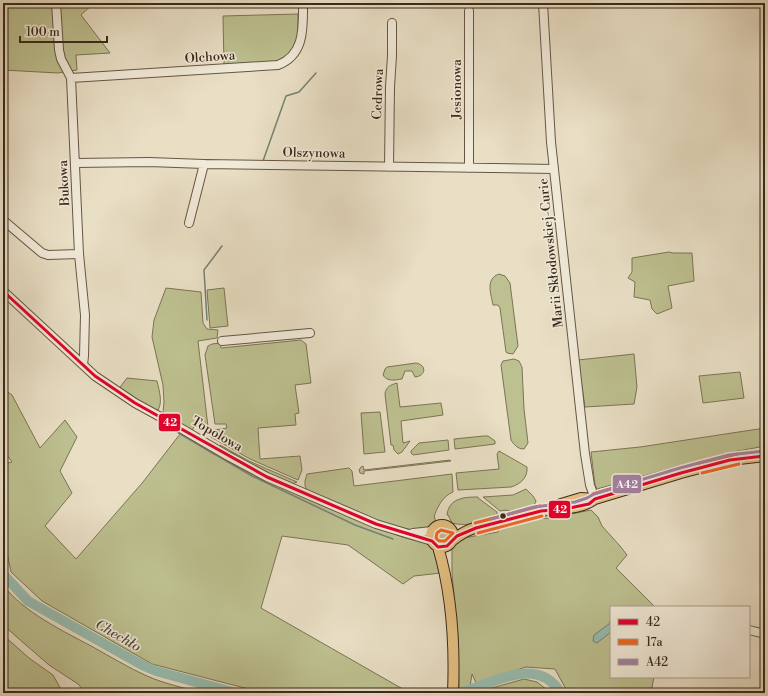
<svg xmlns="http://www.w3.org/2000/svg" width="768" height="696" font-family="'Libre Bodoni',serif">
	<style>
		.green { fill: #bdc090; stroke: #7c7455 }
		.water { fill: #98bdb1; stroke: #738275 }
		.lines { fill: none; stroke-linecap: round; stroke-linejoin: round }
		.stream { stroke: #738275; stroke-width: 1.5 }
		.river { stroke: #98bdb1; stroke-width: 10 }
		.minor-casing { stroke: #665645; stroke-width: 10 }
		.major-casing { stroke: #3b291a; stroke-width: 12 }
		.minor { stroke: #f1ead9; stroke-width: 8 }
		.major { stroke: #e4c082; stroke-width: 10 }
		.bus-1-casing { stroke: #f1ead9; stroke-width: 6 }
		.bus-2-casing { stroke: #f1ead9; stroke-width: 6 }
		.bus-3-casing { stroke: #f1ead9; stroke-width: 6 }
		.bus-1 { stroke: #e4002b; stroke-width: 3 }
		.bus-2 { stroke: #f26522; stroke-width: 3 }
		.bus-3 { stroke: #a380a2; stroke-width: 3 }
		.bus-dot { fill: #3b291a; stroke: #f1ead9; stroke-width: 1.5 }
		.labels { text-anchor: middle; dominant-baseline: central; stroke-width: 3; stroke-linejoin: round; paint-order: stroke }
		.street-label { font-size: 13px; fill: #3b291a; stroke: #f1ead9 }
		.water-label { font-size: 14px; font-style: italic; fill: #524e40; stroke: #f1ead9 }
		.line-badge { stroke: #f1ead9; stroke-width: 1.5 }
		.badge-label { font-size: 11px; text-anchor: middle; font-weight: bold; fill: #fff }
	</style>
	<rect width="100%" height="100%" fill="#e9dfc5"/>
	<filter id="stains"><feTurbulence type="fractalNoise" baseFrequency=".005" numOctaves="4"/><feColorMatrix values="0 0 0 0 .2 0 0 0 0 .09 0 0 0 0 .02 0 0 0 .5 -.17"/></filter>
	<radialGradient id="worn" r=".72"><stop offset=".6" stop-color="#630" stop-opacity="0"/><stop offset="1" stop-color="#630" stop-opacity=".3"/></radialGradient>
	<path class="green" d="M3,3H94L81,15L110,53L76,55L77,70L58,73L3,70L6,125L3,131Z
		M298,14V37L291,52L278,62L224,66L223,16Z
		M669,252L673,253H692L694,281L668,286L672,308L657,314L652,309L650,300L634,297L635,282L628,278L632,272V258Z
		M499,274L505,276L510,283L518,346L513,354L507,353L506,352L500,308L498,305H493C491,294 485,279 499,274Z
		M166,288L201,292L203,323L207,329L218,330L217,338L198,341L208,427L196,423L192,431L166,416L163,412L164,402L163,385L152,337L154,320Z
		M224,288L228,326L210,328L207,290Z
		M301,340L306,344L311,383L295,385L299,413L295,414L296,425L258,428L260,459L300,456L302,470L298,480L250,459L211,437L215,430L227,428L226,424H215L205,355L208,346L212,344L220,343L221,348Z
		M634,354L637,387L634,404L585,407L578,360Z
		M514,359L519,361L522,367L524,409L528,443L524,449C518,449 514,445 511,440L501,365L503,361Z
		M416,363C427,365 426,376 415,377L412,371H405L402,379C395,380 387,382 383,375L385,369L387,367Z
		M740,372L744,398L703,403L699,376Z
		M127,378L157,381C159,390 163,402 158,410H154L118,390Z
		M397,383L400,407L441,403L443,415L401,421L403,443L410,441L402,452L398,454L394,450L393,445H391L385,394C386,387 390,385 397,383Z
		M3,389L12,395L40,448L65,420L77,437L60,471L72,493L45,526L76,559L143,482L180,434L215,455L217,453L226,459L265,479L376,527L402,537L429,544L435,548L441,573L414,576L403,584L348,545L282,536L261,608L408,692H260L152,664L42,601L11,572L6,548L3,506V464L12,462L7,455L3,420Z
		M380,412L385,452L364,454L361,413Z
		M765,428V446L723,454L597,489L595,485L591,452L640,447Z
		M484,436H488L495,441V444L455,449L454,439Z
		M448,440L449,450L413,455L411,453V451L419,443Z
		M220,445L249,461L297,482L292,484L268,474L219,448Z
		M499,451L527,467C528,477 521,484 511,487L458,490L456,473L499,469L497,454Z
		M450,460L451,461L364,471V474L360,473L359,470L361,467L363,466L364,470Z
		M349,468L352,471L354,486L452,474L453,492C443,496 437,507 434,517L435,518V522L431,528L413,530L388,525L308,491C303,486 305,480 307,474Z
		M526,489L533,496L536,501L533,508L507,511V510L500,511L483,497L513,495Z
		M478,497V498L497,512V514C493,515 489,518 485,520C476,524 462,526 452,523L448,515H447C449,498 464,497 478,497Z
		M591,510L598,517L602,526L620,546L627,555L616,568L655,607H611V677H654L651,693H568L555,669L526,667L476,683L472,674L470,687L459,690L458,640L452,573V549L457,542L463,538L498,532V530L515,523L532,519L551,518Z
		M435 536a7 7 0 1 1 14 0a7 7 0 1 1-14 0Z
		M3,585C23,612 65,632 93,647C111,657 129,668 147,676C165,684 185,688 203,693H86L78,684L49,665L3,625Z
		M3,635L29,658L53,675L63,693H3Z
		M524,679L537,682L551,693H474Z"/>
	<path class="water" d="M611,619V632L597,643L593,641L594,635L609,624Z"/>
	<g class="lines">
		<path class="stream" d="M263,161L286,96L299,92L316,73
			M207,320L204,270L222,246
			M177,432L252,476L355,525L393,539
			M468,688V693"/>
		<path class="river" d="M3,574L28,601L142,665L156,671L236,693
			M460,693C492,684 537,654 561,693"/>
		<defs>
			<path id="minor" d="M56,3L59,50L61,59L71,78L79,254L85,315L84,356L83,365
				M543,3L551,142L585,454L590,485L595,499
				M469,11V168
				M71,78L278,65C305,55 303,27 303,3
				M75,163L149,162L204,164L554,169
				M389,167L390,87L392,56V23
				M3,220L42,253L48,255L79,254
				M189,223L204,164
				M3,291L95,376L135,403L177,426L228,456L267,477L376,524L432,541
				M222,341L310,333
				M413,533L432,531
				M749,630L765,634"/>
			<path id="major" d="M561,504L581,498L595,499
				M431 536a11 11 0 1 1 22 0a11 11 0 1 1-22 0Z
				M453,540C469,526 493,523 513,518C523,516 533,512 542,511C560,508 580,510 595,499L681,473L730,460L765,456
				M438,547C452,594 455,644 453,693"/>
		</defs>
		<use href="#minor" class="minor-casing"/>
		<use href="#major" class="major-casing"/>
		<use href="#minor" class="minor"/>
		<use href="#major" class="major"/>
		<defs>
			<path id="bus-1" d="M3,291L95,376L135,403L267,477L376,524L432,541L438,547L447,546L457,536L476,528L541,511L565,509L589,504L595,499L681,473L730,460L765,456"/>
			<path id="bus-2" d="M699,463L737,454
				M702,473L739,464
				M593,494L623,485
				M475,523L540,506
				M441,530L453,533L445,541H439L436,538L437,533Z
				M478,533L542,516"/>
			<path id="bus-3" d="M491,519L534,507L575,502L587,498L594,494L680,468L729,455L764,451"/>
		</defs>
		<use href="#bus-1" class="bus-1-casing"/>
		<use href="#bus-2" class="bus-2-casing"/>
		<use href="#bus-3" class="bus-3-casing"/>
		<use href="#bus-1" class="bus-1"/>
		<use href="#bus-2" class="bus-2"/>
		<use href="#bus-3" class="bus-3"/>
	</g>
	<circle class="bus-dot" cx="503" cy="516" r="3.5"/>
	<g class="labels">
		<g class="street-label">
			<text transform="translate(210 57) rotate(-4)">Olchowa</text>
			<text transform="translate(457 89) rotate(-90)">Jesionowa</text>
			<text transform="translate(378 94) rotate(-88)">Cedrowa</text>
			<text transform="translate(314 153) rotate(1)">Olszynowa</text>
			<text transform="translate(64 183) rotate(-93)">Bukowa</text>
			<text transform="translate(551 253) rotate(-96)">Marii Skłodowskiej-Curie</text>
			<text transform="translate(217 434) rotate(30)">Topolowa</text>
		</g>
		<g class="water-label">
			<text transform="translate(118 636) rotate(30)">Chechło</text>
		</g>
	</g>
	<g class="line-badge">
		<rect x="158" y="413" width="23" height="19" rx="4" fill="#e4002b"/>
		<rect x="612" y="474" width="30" height="20" rx="4" fill="#a380a2"/>
		<rect x="548" y="500" width="23" height="19" rx="4" fill="#e4002b"/>
	</g>
	<g class="badge-label">
		<text x="170" y="426">42</text>
		<text x="627" y="488">A42</text>
		<text x="560" y="513">42</text>
	</g>
	<rect width="768" height="696" fill="none" stroke="#e9dfc5" stroke-width="16"/>
	<rect x="4" y="4" width="760" height="688" fill="none" stroke="#3b291a" stroke-width="2"/>
	<rect x="8" y="8" width="752" height="680" fill="none" stroke="#3b291a"/>
	<rect x="610" y="606" width="140" height="72" fill="#f1ead9" stroke="#a89d8d"/>
	<rect x="618" y="619" width="20" height="6" fill="#e4002b" stroke="#a89d8d"/>
	<text x="646" y="626" font-size="12" fill="#3b291a">42</text>
	<rect x="618" y="639" width="20" height="6" fill="#f26522" stroke="#a89d8d"/>
	<text x="646" y="646" font-size="12" fill="#3b291a">17a</text>
	<rect x="618" y="659" width="20" height="6" fill="#a380a2" stroke="#a89d8d"/>
	<text x="646" y="666" font-size="12" fill="#3b291a">A42</text>
	<path d="M20 36v6h87v-6" fill="none" stroke="#3b291a" stroke-width="2"/>
	<text x="26" y="36" font-size="12" fill="#3b291a" stroke="#f1ead9" stroke-width="3" paint-order="stroke">100 m</text>
	<rect width="100%" height="100%" filter="url(#stains)"/>
	<rect width="100%" height="100%" fill="url(#worn)"/>
</svg>
